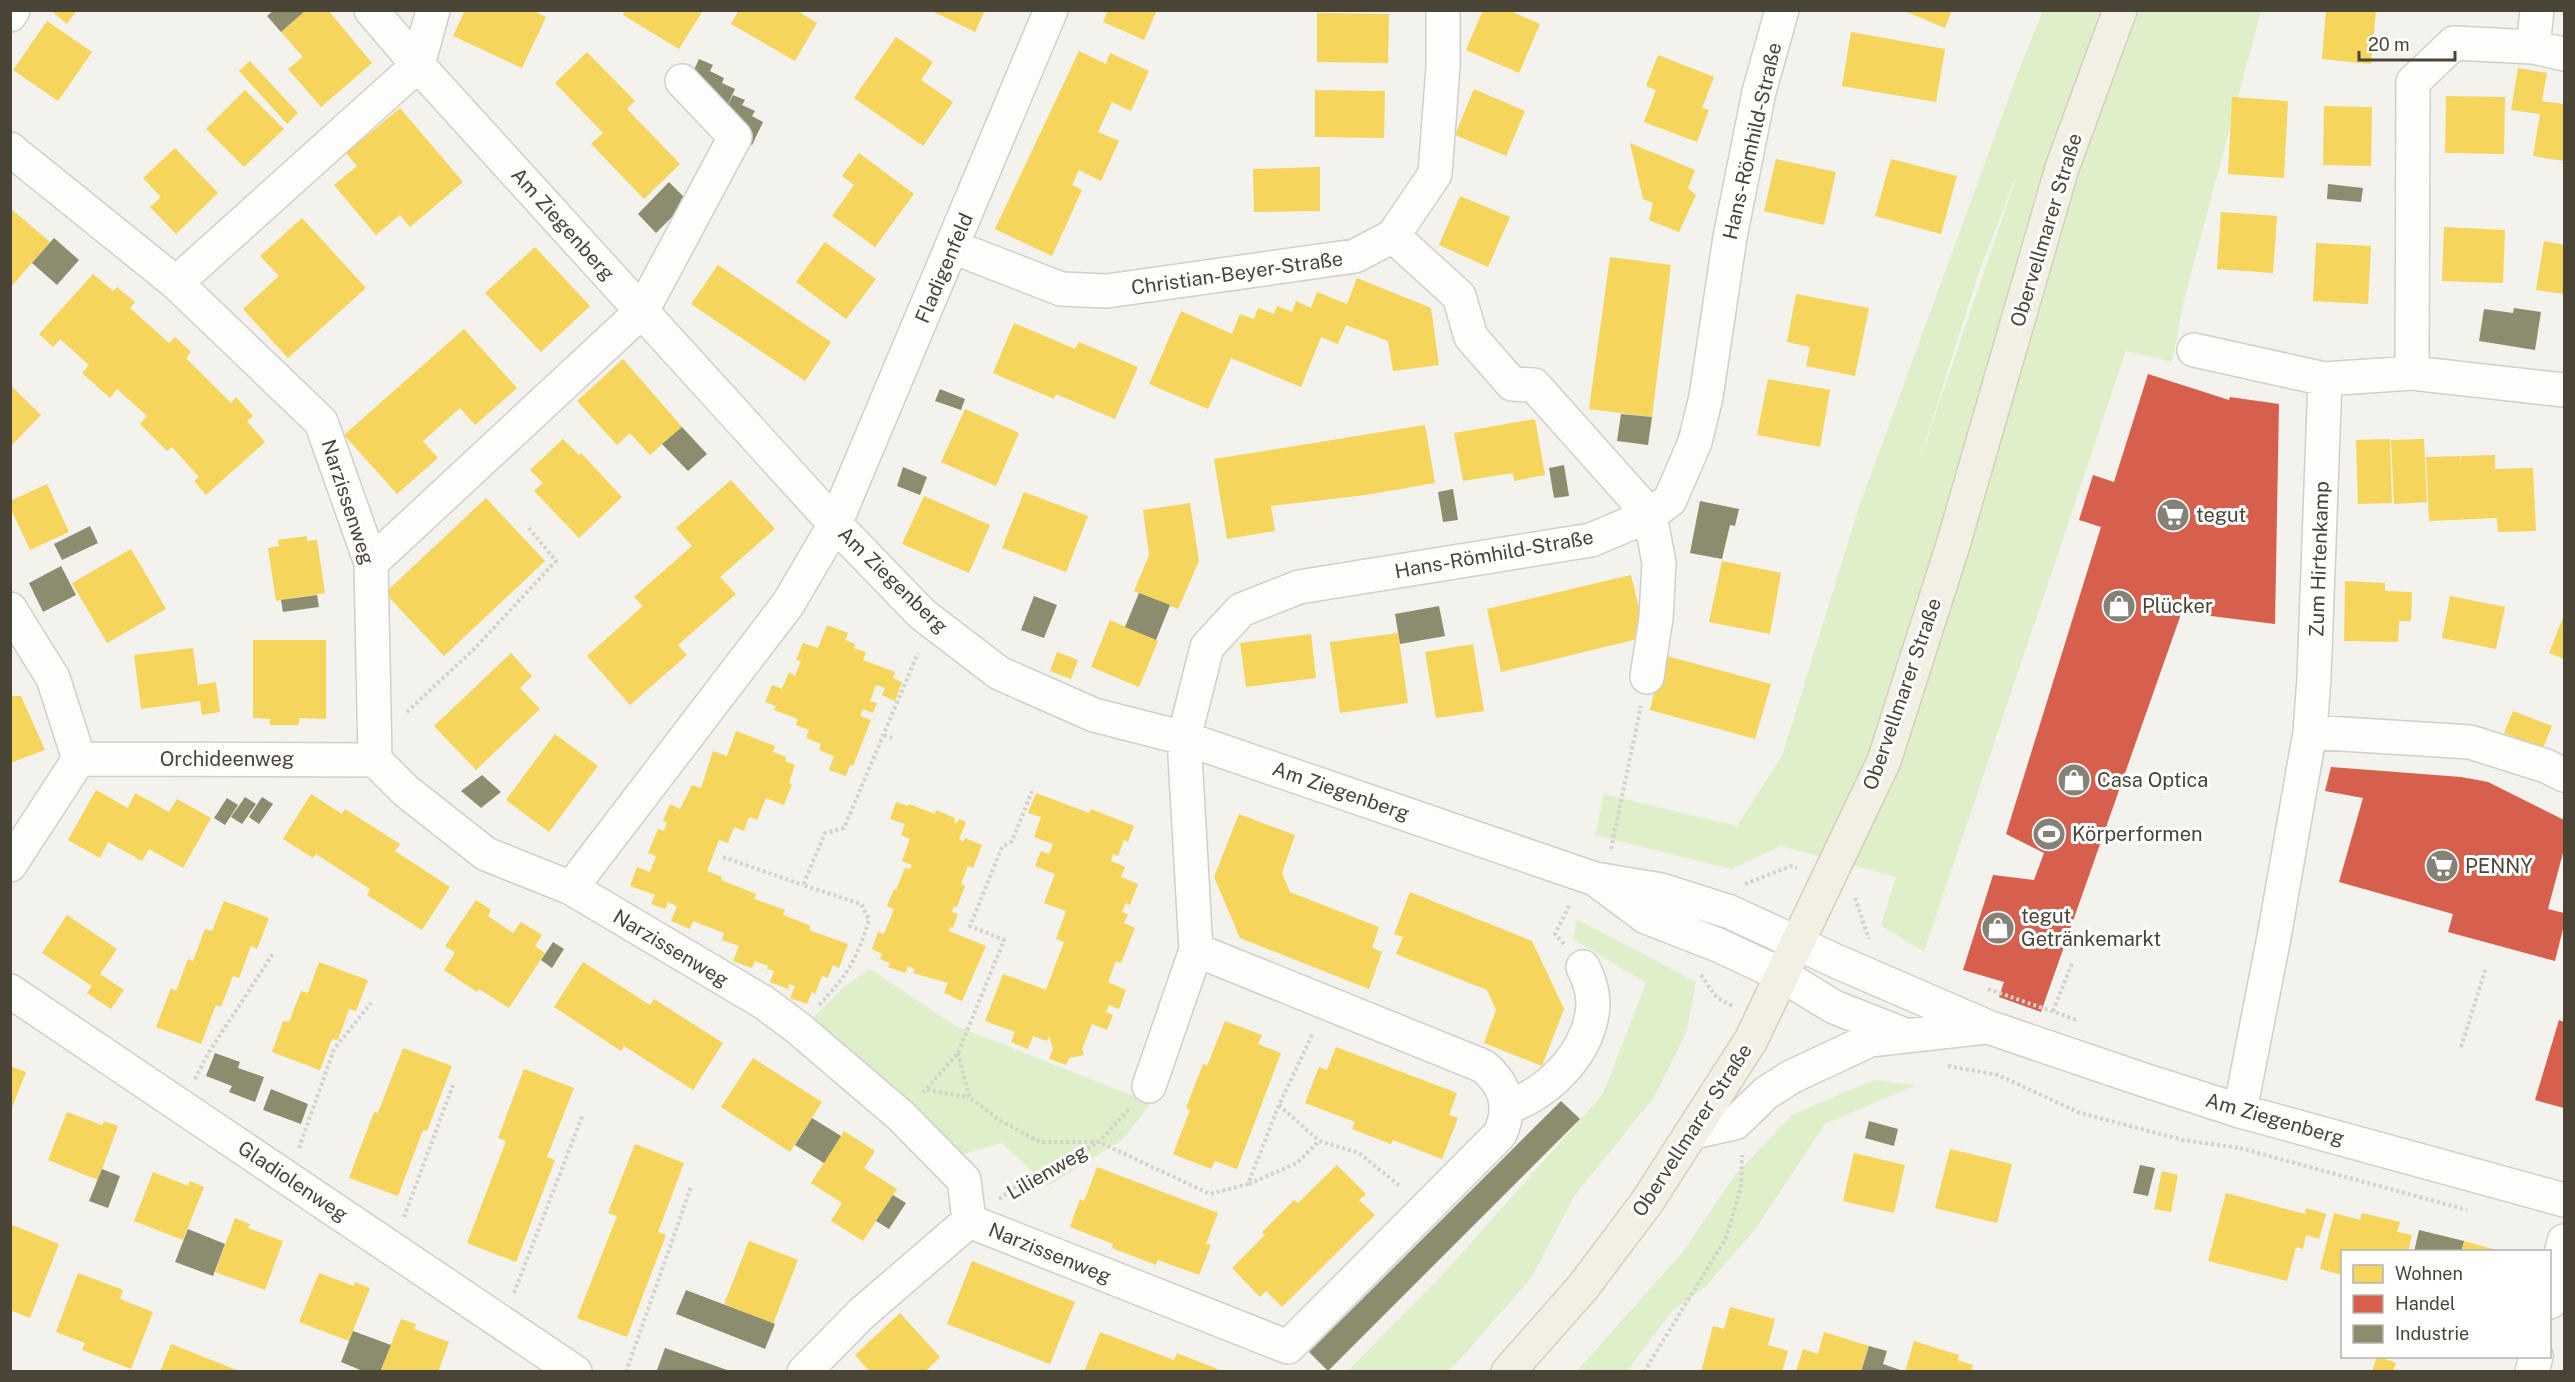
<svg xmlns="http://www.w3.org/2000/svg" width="2575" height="1382" font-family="'Public Sans',sans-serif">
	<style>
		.green { fill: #deefca; fill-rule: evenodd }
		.homes { fill: #f6d55c }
		.shops { fill: #d6604d }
		.industry { fill: #8c8c6e }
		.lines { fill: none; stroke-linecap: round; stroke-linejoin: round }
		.minor-casing { stroke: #d1cfc9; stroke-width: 36 }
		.major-casing { stroke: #d7d0b8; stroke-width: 36 }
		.path { stroke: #d3d2cb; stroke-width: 4; stroke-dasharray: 3 3; stroke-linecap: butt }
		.minor { stroke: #fdfdfc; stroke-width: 33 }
		.major { stroke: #f2efe4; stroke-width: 33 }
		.labels { text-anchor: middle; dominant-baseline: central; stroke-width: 6; stroke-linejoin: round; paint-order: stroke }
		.street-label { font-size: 20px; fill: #4a4437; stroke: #fff }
		.poi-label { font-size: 20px; fill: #4a4437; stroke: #fff; text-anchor: start }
	</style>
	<rect width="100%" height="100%" fill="#f3f2ec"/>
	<path class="green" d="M2043,11H2261L2184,300L2172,362L2126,351L1924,952L1881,925L1896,877L1781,846L1731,869L1595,835L1604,794L1737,826L1782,756L1859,507L2020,67ZM2015,179H2016L1917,468L1980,269Z
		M1577,919L1696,982L1686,1033L1654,1097L1575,1195L1531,1278L1456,1364L1448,1371H1348L1445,1272L1603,1094L1646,983L1573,939Z
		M870,969L954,1025L1151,1103L1123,1139L1048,1186L1002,1143L961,1155L807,1024L845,986Z
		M1874,1080L1916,1085L1825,1124L1756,1228L1706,1286L1672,1311L1627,1371H1577L1682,1253L1735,1175L1792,1115Z"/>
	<path class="homes" d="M50,10H77L67,24Z
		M306,10H328L372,63L321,107L288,69L303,57L281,32Z
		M465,10H532L546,17L522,68L453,36Z
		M625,10H700L702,12L679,49L623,15Z
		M739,10H796L817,23L795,61L731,24Z
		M930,10H985L975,32Z
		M1108,10H1157L1144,40L1103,22Z
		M1483,10H1508L1540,24L1519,73L1466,50Z
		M1902,10H1952L1945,28Z
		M2326,10H2376L2371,64L2322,59Z
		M1317,13L1389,14L1388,63L1317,62Z
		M47,21L92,52L58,101L13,70Z
		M1851,32L1945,49L1936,102L1842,86Z
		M896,37L933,62L921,80L953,102L923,146L854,98Z
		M1079,51L1106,64L1110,53L1149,71L1131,111L1112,102L1098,132L1119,141L1101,181L1079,170L1072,185L1082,190L1052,256L995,229Z
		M587,52L635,101L627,109L680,164L644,199L591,144L603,133L555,83Z
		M1658,55L1714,77L1702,108L1709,110L1697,142L1644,122L1656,90L1646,86Z
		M250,61L298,113L287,124L239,71Z
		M2518,68L2547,73L2542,101L2564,104V161L2533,156L2540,114L2511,110Z
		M1474,89L1525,111L1506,156L1455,135Z
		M245,90L284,129L244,167L206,129Z
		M1315,90L1385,91L1384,138L1315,137Z
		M2446,96L2505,97L2504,154L2445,153Z
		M2232,97L2288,101L2284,178L2228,174Z
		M2324,106L2372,107L2371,166L2323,165Z
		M400,108L463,182L410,227L400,215L376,235L334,185L357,166L346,153Z
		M1630,143L1695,170L1688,188L1696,195L1679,232L1649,220L1653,203L1643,199Z
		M175,148L218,193L176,234L150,207L161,197L143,178Z
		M859,153L914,194L875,247L832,216L854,185L842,176Z
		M1776,159L1836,172L1824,225L1764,211Z
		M1891,159L1957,176L1941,234L1875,216Z
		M1320,167V211L1254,212L1253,169Z
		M1460,196L1510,217L1488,267L1439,245Z
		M10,208L50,242L10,288Z
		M2221,212L2277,216L2273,273L2217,269Z
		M302,218L366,288L288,358L243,309L279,276L260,256Z
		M2444,227L2505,230L2503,283L2442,281Z
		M2544,241L2564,245V294L2536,290Z
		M825,242L876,279L846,319L796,282Z
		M2316,243L2371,246L2368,304L2313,301Z
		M535,247L590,306L541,352L485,293Z
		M1610,257L1671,265L1652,417L1589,409Z
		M718,265L831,342L805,381L691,304Z
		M93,274L113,291L117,287L135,302L130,308L169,343L175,337L191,352L186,358L231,403L236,397L253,416L247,421L265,442L206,495L194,481L199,477L172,447L167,451L140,424L147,416L117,389L110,398L82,373L89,365L60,339L53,347L39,334Z
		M1357,278L1431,308L1439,365L1393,371L1388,341L1346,325L1338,344L1321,337L1301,387L1231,358L1208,409L1149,384L1181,311L1232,334L1240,314L1254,319L1258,308L1274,314L1277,306L1292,312L1296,301L1311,308L1317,292L1347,304Z
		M1796,294L1869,308L1855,376L1806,366L1810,347L1787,342Z
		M1014,323L1075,349L1079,342L1138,367L1115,419L1056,394L1054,399L993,373Z
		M464,329L517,388L475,425L460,408L423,441L438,458L397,494L344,435Z
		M623,359L682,427L650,455L630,433L617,445L577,401Z
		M1768,379L1830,390L1820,447L1757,435Z
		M10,385L41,415L10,447Z
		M965,409L1019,433L996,486L941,462Z
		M1535,419L1545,475L1514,481L1513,473L1463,481L1454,433Z
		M1425,425L1435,483L1366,495L1271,506L1275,531L1227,539L1214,459Z
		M563,439L579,455L581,453L622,497L579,538L534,491L543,483L530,470Z
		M2390,439L2392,503L2358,504L2356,440Z
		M2424,439L2427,502L2394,504L2391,440Z
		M2495,455V469L2533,468L2536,531L2498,532L2497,518L2429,521L2426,457L2460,456L2461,465V456Z
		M731,480L775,529L720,577L736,594L678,645L687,655L630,705L587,656L643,606L634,597L692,546L676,528Z
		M47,484L69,532L30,550L10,507V501Z
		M1024,492L1088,516L1066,572L1002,548Z
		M924,496L990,525L969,573L902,544Z
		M486,498L545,561L444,656L385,593Z
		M1190,503L1199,561L1178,609L1134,591L1149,555L1143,510Z
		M307,536V541L317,540L325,593L276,601L268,548L279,546L278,540Z
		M131,549L166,609L107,643L72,583Z
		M1722,561L1781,573L1770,634L1709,622Z
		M1631,575L1646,637L1501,672L1487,609Z
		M2345,581L2385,583V591L2412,592L2411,621H2399L2398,642L2344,641Z
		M2450,596L2505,607L2496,649L2442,638Z
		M2564,615V659L2549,653Z
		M1110,620L1158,641L1139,687L1091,667Z
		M827,625L848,633L845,640L855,644L854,648L866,652L863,660L895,672L893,678L902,682L895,701L882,695L885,688L876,685L870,701L877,703L873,713L863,709L860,716L871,720L853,766L850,765L846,776L829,770L834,756L819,750L821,744L806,738L809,730L796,725L798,719L774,710L776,706L765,702L772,685L782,689L789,672L795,676L801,661L796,660L803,643L818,648Z
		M1398,633L1408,703L1340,713L1330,642Z
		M1311,634L1316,678L1246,687L1240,643Z
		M253,640H326V719L299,718V725H270V719L253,718Z
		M1473,644L1484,711L1436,718L1425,652Z
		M193,648L198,685L216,682L220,712L202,715L200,701L141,709L134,655Z
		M1057,652L1078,660L1071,679L1050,671Z
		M511,653L532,676L520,688L540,709L476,770L434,726Z
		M1663,655L1771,684L1755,739L1650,710Z
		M10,696H21L45,750L10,763Z
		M2513,711L2552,726L2543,748L2504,733Z
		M736,731L775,746L773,752L786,757L785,761L795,765L789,783L792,784L784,805L766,798L757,820L749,817L744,831L734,827L728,843L719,840L707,871L722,877L721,880L756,894L754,899L785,910L783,915L811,926L809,930L848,944L839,968L833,965L828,978L822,976L815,994L812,992L807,1004L790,998L795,986L789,984L788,989L770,982L774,971L767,969L768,966L755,961L752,968L733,961L739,946L722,940L724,933L693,921L690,929L671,921L677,906L668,902L665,909L651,904L655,895L630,886L637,867L650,872L656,856L648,853L658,829L664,831L667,822L663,821L670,804L680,809L692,785L701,788L713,751L727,756Z
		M555,734L598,766L549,832L506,800Z
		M96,790L128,808L135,793L169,812L177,799L211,818L183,868L149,849L142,861L108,842L100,858L68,840Z
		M1036,793L1089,813L1091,809L1134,826L1128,842L1124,840L1118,856L1113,854L1111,861L1125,867L1121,877L1138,884L1130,905L1126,903L1122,912L1128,914L1124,923L1135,928L1121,963L1116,961L1108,982L1126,990L1119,1009L1109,1005L1106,1012L1113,1015L1107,1030L1092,1024L1082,1049L1084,1055L1069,1058L1066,1065L1049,1059L1053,1049L1049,1036L1047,1041L1033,1036L1028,1049L1011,1042L1015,1032L985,1021L1003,974L1046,990L1064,942L1056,939L1066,911L1044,903L1055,874L1035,866L1041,851L1049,854L1053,844L1034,837L1041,817L1028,813Z
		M311,794L342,814L345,809L400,844L395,851L450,887L422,930L367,895L370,889L316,854L313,858L283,839Z
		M896,802L908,806L909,804L935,814L936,810L955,818L954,822L957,823L959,819L966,822L959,840L964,841L965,838L982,845L973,868L968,866L961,884L965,886L957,907L954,906L952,912L958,914L953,928L950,927L949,931L986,946L962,1001L944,993L948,983L913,973L915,969L908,966L905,973L888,967L890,963L880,959L882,954L872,949L878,932L884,934L894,909L887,906L894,889L896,890L905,868L910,869L912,865L902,861L910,839L901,835L905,824L890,819Z
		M1239,814L1295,835L1282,873L1290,892L1379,927L1372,948L1382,952L1369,989L1240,938L1214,877Z
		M1410,892L1532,941L1564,1009L1542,1066L1484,1043L1496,1010L1487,990L1396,954L1403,937L1394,934Z
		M476,900L491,910L488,916L513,933L521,922L542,935L535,946L545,953L509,1008L479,989L477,992L444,970L455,953L445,946Z
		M224,901L269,918L257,949L251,946L239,978L233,976L221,1007L216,1005L201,1044L156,1027L171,988L176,991L188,959L193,961L205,929L212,931Z
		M67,915L117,949L100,974L124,990L111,1009L87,993L92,986L42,953Z
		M319,962L368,980L356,1011L349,1009L338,1040L332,1039L320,1070L272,1052L283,1021L289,1022L301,991L308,993Z
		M583,962L650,1005L654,999L723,1043L693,1090L624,1046L621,1051L554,1007Z
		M1225,1021L1262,1035L1258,1044L1281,1053L1237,1169L1215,1161L1211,1169L1173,1154L1190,1110L1186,1108L1203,1064L1207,1066Z
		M1336,1047L1457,1093L1449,1115L1458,1118L1442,1159L1393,1140L1391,1144L1352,1129L1355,1122L1305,1103L1319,1067L1327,1070Z
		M403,1048L452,1066L427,1131L423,1130L398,1196L349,1178L374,1112L378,1113Z
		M753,1058L822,1102L790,1152L721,1107Z
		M10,1066L26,1072L11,1110H10Z
		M524,1069L574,1088L547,1157L555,1160L516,1262L467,1243L506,1141L498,1138Z
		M67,1112L102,1125L104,1121L118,1126L98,1180L48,1160Z
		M844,1131L875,1151L864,1168L897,1189L863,1241L831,1221L842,1203L811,1183Z
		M635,1144L684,1163L658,1232L666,1235L627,1337L577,1318L617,1216L608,1213Z
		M1950,1149L2012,1164L1997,1223L1935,1208Z
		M1854,1153L1905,1165L1894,1213L1843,1201Z
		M1337,1165L1366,1194L1359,1200L1375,1215L1282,1307L1266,1291L1260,1297L1232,1268L1265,1235L1262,1232L1294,1200L1298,1203Z
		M1097,1167L1218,1213L1206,1244L1211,1245L1199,1275L1158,1260L1156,1265L1112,1248L1113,1244L1070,1227L1080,1199L1084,1201Z
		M2162,1171L2178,1175L2171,1212L2154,1209Z
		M153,1172L188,1186L190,1181L204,1187L183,1240L134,1221Z
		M2226,1193L2305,1214L2306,1208L2326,1214L2319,1239L2306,1235L2303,1249L2296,1247L2287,1281L2208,1261Z
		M2334,1213L2360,1220L2362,1213L2400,1222L2397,1232L2412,1235L2408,1252H2342V1275L2320,1269Z
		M235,1218L250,1224L248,1228L283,1241L265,1290L215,1272Z
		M10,1224L59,1244L30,1318L10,1310Z
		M749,1241L798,1260L773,1324L724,1304Z
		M2464,1241L2500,1251V1252H2461Z
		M972,1261L1075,1302L1050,1364L947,1324Z
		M78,1273L123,1290L120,1299L153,1312L131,1369L82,1350L85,1343L56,1332Z
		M319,1273L354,1286L355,1282L370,1288L349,1341L299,1322Z
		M1730,1307L1775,1319L1768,1345L1788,1351L1782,1372H1701L1713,1326L1724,1329Z
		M900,1313L940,1357L925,1372H870L855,1355Z
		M401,1319L416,1324L414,1329L449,1342L438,1372H380Z
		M1100,1332L1174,1360L1177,1353L1225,1372H1084Z
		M1824,1332L1869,1346L1861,1372H1796L1803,1349L1818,1354Z
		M1914,1341L1959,1355L1958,1360L1973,1365L1971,1372H1905Z
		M171,1344L239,1371V1372H160Z
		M2377,1356L2396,1363L2393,1372H2372Z"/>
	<path class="shops" d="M2148,374L2229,400L2230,397L2279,404L2275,624L2187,613L2190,599L2187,597L2041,1012L1999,997L2004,982L1963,970L1993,875L2034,880L2044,853L2006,834L2101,527L2079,520L2093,475L2114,482Z
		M2331,767L2461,777L2488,782L2564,820V849L2548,909L2564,913V925L2555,961L2448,932L2453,914L2339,882L2363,798L2325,791Z
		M2559,1020L2564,1022V1108L2535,1100Z"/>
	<path class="industry" d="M274,10H306L281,32L267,16Z
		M699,59L713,65L710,71L724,78L722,83L735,89L725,110L733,95L745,100L742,105L755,111L752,116L763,122L752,145L740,139L688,83Z
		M669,182L688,201L656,233L638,214Z
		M2328,184L2363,188L2361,202L2327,199Z
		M54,238L79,260L57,285L32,263Z
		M2514,308L2541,312L2535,350L2479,341L2484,309L2513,313Z
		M940,389L965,399L961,410L935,401Z
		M1621,414L1652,417L1648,445L1617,441Z
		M682,427L707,454L688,471L662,444Z
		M1564,465L1569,496L1554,498L1549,468Z
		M903,467L927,477L920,495L897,486Z
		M1453,489L1458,520L1443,522L1438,492Z
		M1700,501L1739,509L1735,526L1730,525L1722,559L1690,553Z
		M90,526L98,543L62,560L54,544Z
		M61,566L76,595L43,612L29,583Z
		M1139,593L1170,605L1156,640L1125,627Z
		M317,595L319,607L283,612L281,600Z
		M1034,596L1057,605L1044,638L1021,630Z
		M1439,606L1445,636L1400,644L1395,614Z
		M482,775L501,792L481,808L461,791Z
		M245,797L256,804L242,824L231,817Z
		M262,797L273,804L259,824L249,817Z
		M227,798L238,805L225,825L214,818Z
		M553,942L564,949L552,968L541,960Z
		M215,1053L240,1062L238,1068L264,1077L255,1102L229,1092L232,1086L206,1076Z
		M271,1089L308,1104L301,1124L263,1110Z
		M1561,1101L1580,1119L1328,1371L1309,1352Z
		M812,1118L841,1136L824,1163L795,1145Z
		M1869,1121L1898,1129L1894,1146L1865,1138Z
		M2140,1165L2155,1168L2148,1196L2133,1193Z
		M102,1169L120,1176L108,1208L89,1201Z
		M893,1195L906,1203L889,1229L876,1221Z
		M188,1229L225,1244L213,1276L175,1262Z
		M2419,1230L2464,1241L2461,1252H2414Z
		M686,1290L775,1324L765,1349L676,1314Z
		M353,1331L391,1345L380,1372H365L341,1362Z
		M1869,1346L1887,1351L1883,1364L1906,1372H1861Z
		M665,1348L730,1371V1372H660L657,1370Z"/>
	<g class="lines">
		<defs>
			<path id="minor" d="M371,10L418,65L835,524L922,614L999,673L1094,715L1184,738L1595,879L1661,890L1730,912L1838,962L1988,1027L2141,1079L2240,1111L2564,1200
				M10,15L13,10
				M2533,47L2537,10
				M10,149L176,283L321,422L371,563L375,760L406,791L486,854L571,888L763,1002L798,1028L901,1116L964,1180L969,1221
				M1393,236L1459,296L1471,337L1512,384L1534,385L1650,515L1659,563L1656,618L1647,677
				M953,247L1061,289L1107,291L1355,256L1393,236L1435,174L1443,67V10
				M176,283L418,65L433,10
				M2194,350L2325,379
				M2412,373L2564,390
				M371,563L642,311L735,137L682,81
				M10,609L53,678L79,759
				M2310,732L2470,742L2546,766L2564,775
				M10,865L79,759L375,760
				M1599,882L1646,917L1718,945L1782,975L1834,1007L1905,1035
				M571,888L788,604L835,524L1051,10
				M10,991L575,1372
				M1149,1086L1196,950L1184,738L1207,647L1241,610L1299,587L1591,540L1650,515L1670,500L1695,442L1706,397L1730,237L1759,92L1782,10
				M1508,1107C1550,1092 1591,1051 1593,1004C1593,990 1589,979 1583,967
				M2240,1111L2274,937L2310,732L2314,678L2325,379L2412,373L2413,82L2454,43L2533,47L2564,54
				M1694,1132L1735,1123L1766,1093L1791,1077L1870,1040L1986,1027
				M969,1221L1288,1347L1500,1134C1512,1107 1506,1085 1483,1066L1196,950
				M2550,1302L2564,1241
				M804,1372L861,1314L969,1221
				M2532,1372L2536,1356"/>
			<path id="major" d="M1508,1372L1583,1287L1647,1202L1751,1040L1884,761L1953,545L2062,168L2120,10"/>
		</defs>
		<use href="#minor" class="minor-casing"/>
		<use href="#major" class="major-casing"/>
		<path class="path" d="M407,712L475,648L556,561L528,527
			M884,735L892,738
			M1611,849L1641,706
			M723,857L803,885
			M1745,884L1791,866L1797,868
			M1855,898L1869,939
			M1564,944L1555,934L1570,904
			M1701,975L1717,998L1733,1006
			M1988,989L2077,1020
			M819,1005C848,974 857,960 869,919L861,904L803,885L825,833L844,828L918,653
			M2053,1011L2073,961
			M2461,1047L2486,968
			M958,1053L969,1097L999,1120L1040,1142H1099L1210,1194L1248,1184L1279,1105L1313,1033
			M1948,1066L1998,1075L2080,1113L2183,1140L2240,1148
			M195,1079L209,1052L274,952
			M927,1090L969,1097
			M923,1093L958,1053L1004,940L970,926L1002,847L1012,841L1032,791
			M1279,1105L1319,1141L1359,1153L1401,1187
			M299,1148L334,1049L371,1003
			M2240,1148L2467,1210
			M1249,1184L1297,1163L1319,1141
			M999,1199L1014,1188L1099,1142L1129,1109
			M404,1217L453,1085
			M514,1293L583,1114
			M626,1372L691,1187
			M1644,1372L1726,1238L1741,1187L1742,1155"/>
		<use href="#minor" class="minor"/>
		<use href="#major" class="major"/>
	</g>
	<defs>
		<symbol id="supermarket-disc" viewBox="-11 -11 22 22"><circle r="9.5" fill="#858176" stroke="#fff"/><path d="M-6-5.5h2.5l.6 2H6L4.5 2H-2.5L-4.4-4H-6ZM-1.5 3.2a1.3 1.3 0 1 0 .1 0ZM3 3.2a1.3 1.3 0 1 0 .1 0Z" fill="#fff"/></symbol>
		<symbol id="shop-disc" viewBox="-11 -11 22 22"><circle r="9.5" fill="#858176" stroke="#fff"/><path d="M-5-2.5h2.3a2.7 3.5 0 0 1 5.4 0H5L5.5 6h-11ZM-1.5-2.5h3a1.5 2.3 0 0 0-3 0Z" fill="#fff"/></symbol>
		<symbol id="stadium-disc" viewBox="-11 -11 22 22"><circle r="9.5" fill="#858176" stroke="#fff"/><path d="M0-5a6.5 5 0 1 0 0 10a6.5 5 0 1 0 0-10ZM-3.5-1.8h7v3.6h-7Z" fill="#fff"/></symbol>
	</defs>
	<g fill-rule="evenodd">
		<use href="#supermarket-disc" x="2154" y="496" width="38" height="38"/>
		<use href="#shop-disc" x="2100" y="587" width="38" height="38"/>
		<use href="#shop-disc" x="2055" y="761" width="38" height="38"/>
		<use href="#stadium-disc" x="2030" y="815" width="38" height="38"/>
		<use href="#supermarket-disc" x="2423" y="847" width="38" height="38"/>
		<use href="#shop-disc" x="1979" y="909" width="38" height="38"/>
	</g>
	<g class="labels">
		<g class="street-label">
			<text transform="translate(1752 141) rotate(-77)">Hans-Römhild-Straße</text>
			<text transform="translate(563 224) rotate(48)">Am Ziegenberg</text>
			<text transform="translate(2046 230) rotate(-73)">Obervellmarer Straße</text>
			<text transform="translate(944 268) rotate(-67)">Fladigenfeld</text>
			<text transform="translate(1237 273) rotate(-8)">Christian-Beyer-Straße</text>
			<text transform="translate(348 502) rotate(72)">Narzissenweg</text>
			<text transform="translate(1494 554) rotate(-10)">Hans-Römhild-Straße</text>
			<text transform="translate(2319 559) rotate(-88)">Zum Hirtenkamp</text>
			<text transform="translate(893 580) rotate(44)">Am Ziegenberg</text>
			<text transform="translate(1902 694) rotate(-71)">Obervellmarer Straße</text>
			<text x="227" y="759">Orchideenweg</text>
			<text transform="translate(1341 791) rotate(19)">Am Ziegenberg</text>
			<text transform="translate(671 948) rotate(31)">Narzissenweg</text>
			<text transform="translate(2275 1119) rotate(16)">Am Ziegenberg</text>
			<text transform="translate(1692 1130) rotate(-57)">Obervellmarer Straße</text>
			<text transform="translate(1047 1172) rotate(-30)">Lilienweg</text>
			<text transform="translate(293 1181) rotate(34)">Gladiolenweg</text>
			<text transform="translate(1050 1253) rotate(22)">Narzissenweg</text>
		</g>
		<g class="poi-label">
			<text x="2196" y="515">tegut</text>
			<text x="2142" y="606">Plücker</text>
			<text x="2097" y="780">Casa Optica</text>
			<text x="2072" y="834">Körperformen</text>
			<text x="2465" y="866">PENNY</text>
			<text x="2021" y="916">tegut<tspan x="2021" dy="23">Getränkemarkt</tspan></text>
		</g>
	</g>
	<rect width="2575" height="1382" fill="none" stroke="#4a4437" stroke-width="24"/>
	<rect x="2341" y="1250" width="210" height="108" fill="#ffffff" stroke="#b7b4af" stroke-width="1.5"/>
	<rect x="2353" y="1265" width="30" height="18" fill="#f6d55c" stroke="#b7b4af" stroke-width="1.5"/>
	<text x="2395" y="1280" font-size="18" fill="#4a4437">Wohnen</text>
	<rect x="2353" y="1295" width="30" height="18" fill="#d6604d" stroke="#b7b4af" stroke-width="1.5"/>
	<text x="2395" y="1310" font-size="18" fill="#4a4437">Handel</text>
	<rect x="2353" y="1325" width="30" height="18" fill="#8c8c6e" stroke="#b7b4af" stroke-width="1.5"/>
	<text x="2395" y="1340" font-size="18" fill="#4a4437">Industrie</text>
	<path d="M2359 51v9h96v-9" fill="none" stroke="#4a4437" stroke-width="3"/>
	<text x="2368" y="51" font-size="18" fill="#4a4437" stroke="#ffffff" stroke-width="4.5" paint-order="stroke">20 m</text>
</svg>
